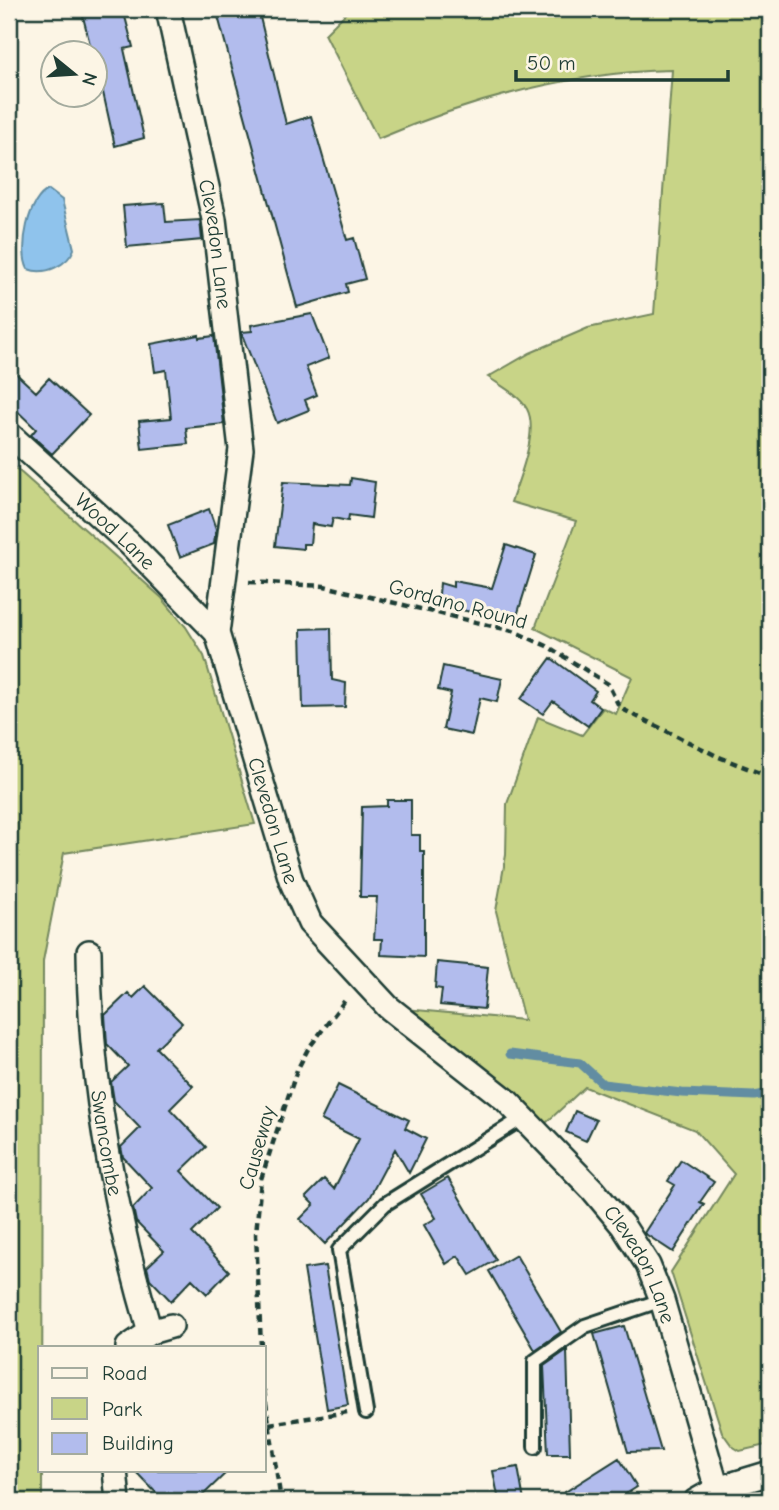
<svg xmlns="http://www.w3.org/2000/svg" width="779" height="1510" font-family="'Comic Neue',sans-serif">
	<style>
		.green { fill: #c8d487; stroke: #74885e; stroke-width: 2 }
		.water { fill: #8fc3ec; stroke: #628da2; stroke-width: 2 }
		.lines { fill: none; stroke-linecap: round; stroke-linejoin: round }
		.stream { stroke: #628da2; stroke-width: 9 }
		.building { fill: #b2bced; stroke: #1f3d34; stroke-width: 2 }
		.service-casing { stroke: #1f3d34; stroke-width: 18 }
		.minor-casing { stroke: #1f3d34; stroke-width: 28 }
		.path { stroke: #1f3d34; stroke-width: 4.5; stroke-dasharray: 7 5; stroke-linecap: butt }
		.service { stroke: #fcf5e5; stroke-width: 12 }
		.minor { stroke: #fcf5e5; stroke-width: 23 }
		.labels { text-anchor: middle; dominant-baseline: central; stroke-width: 6; stroke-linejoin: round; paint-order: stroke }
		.street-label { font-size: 21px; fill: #1f3d34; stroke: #fcf5e5 }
	</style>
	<rect width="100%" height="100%" fill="#fcf5e5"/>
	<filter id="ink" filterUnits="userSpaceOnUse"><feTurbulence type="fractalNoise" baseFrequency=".0143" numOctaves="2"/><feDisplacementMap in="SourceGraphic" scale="14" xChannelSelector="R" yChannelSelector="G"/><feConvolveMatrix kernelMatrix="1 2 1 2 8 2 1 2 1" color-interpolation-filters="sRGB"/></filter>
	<g filter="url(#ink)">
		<path class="green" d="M350,9H770V1444L740,1451L732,1446L722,1432L671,1272L734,1174L695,1130L585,1087L546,1123L482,1066L406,1009L524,1020L496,911L506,855L507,804L538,717L582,735L603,708L616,714L632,677L535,628L576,521L511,502C519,479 539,431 527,409C519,395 501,386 488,377L530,353L588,328L654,314L672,70C570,72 472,99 378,139L325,34Z
			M9,462L162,598L186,627L204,656L255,824L64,853L43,961L42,1501H9Z"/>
		<path class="water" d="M49,190L62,200L74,249C68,265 45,276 28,269C18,251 28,197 49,190Z"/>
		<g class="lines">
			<path class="stream" d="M510,1054L580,1063L603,1084L682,1093L754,1096L770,1093"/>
		</g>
		<path class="building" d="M81,9H123L133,47L124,49L144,138L115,146L94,52H92Z
			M216,9H258L286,124L311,116L347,240L354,238L365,279L346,284L348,292L297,307Z
			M164,203L166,222L200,220L202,240L127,247L123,206Z
			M312,314L329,358L306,367L317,395L305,400L309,410L277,423L241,332L252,331L251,325Z
			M199,335V338L214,336L224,424L186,428L188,444L142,449L139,421L171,418L166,370L155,372L151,344Z
			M9,367L36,392L49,378L89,415L52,454L31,435L36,429L9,403Z
			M351,478L375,482L371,518L349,515L348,521L333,518L331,527L312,524L310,544H303V549L275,546L283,482L350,485Z
			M209,509L216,529L214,544L180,557L168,525Z
			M506,545L536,555L516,619L500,614L499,618L438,605L440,583L453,587V581L492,588Z
			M331,628L332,680L346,683L345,707L303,708L301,629Z
			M551,658L596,691L590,700L601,708L588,726L553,701L543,714L521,699Z
			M443,666L502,679L497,702L480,698L472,735L443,729L451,693L438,690Z
			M387,800H411V835H420V851H424V957L381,955L382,939H374L377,897H360L362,807L387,806Z
			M437,962L488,967L484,1009L440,1005L442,989L435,988Z
			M145,986L182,1023L156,1048L193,1086L170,1109L206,1147L181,1171L217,1208L192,1233L229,1271L207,1294L192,1279L171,1301L150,1279L147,1267L164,1251L136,1222L133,1208L152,1188L123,1157L121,1147L140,1128L114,1101L111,1082L128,1066L107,1044L105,1015L128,993L133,998Z
			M338,1085L409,1120L405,1128L426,1139L409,1173L395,1149L369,1198L325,1244L300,1219L314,1205L306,1197L324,1179L334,1189L359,1139L321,1120Z
			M575,1111L596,1120L586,1141L566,1132Z
			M681,1160L714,1182L700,1202L704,1204L673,1252L644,1233L675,1185L668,1181Z
			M448,1178L496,1260L470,1275L458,1256L446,1264L424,1225L436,1218L421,1194Z
			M516,1255L561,1332L535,1350L489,1271Z
			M325,1266L348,1405L327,1409L304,1269Z
			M624,1326L652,1421L661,1451L628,1452L594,1334Z
			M567,1350L570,1454H548L544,1366Z
			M619,1458L637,1487L615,1501H551Z
			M518,1467L524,1501H499L493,1471Z
			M134,1470H229L197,1501H164Z"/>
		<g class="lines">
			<defs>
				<path id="service" d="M366,1412L339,1250L385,1204L524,1117
					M535,1447V1361L585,1326L662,1300"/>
				<g id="minor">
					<path id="s1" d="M168,9L214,219L241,449L217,633L291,880L310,923L388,1007L506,1100L593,1190L623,1226L648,1265L662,1300L717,1489"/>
					<path id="s2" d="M9,434L130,544L217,633"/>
					<path id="s3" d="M89,952C89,1081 114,1209 150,1332"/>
					<path d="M128,1347L150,1332L171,1326"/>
					<path d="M115,1470L118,1501"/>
					<path d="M696,1501L717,1489L770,1473"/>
				</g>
			</defs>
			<use href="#service" class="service-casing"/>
			<use href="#minor" class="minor-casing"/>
			<path class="path" d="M249,582L324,586L513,631L547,646L608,684L620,708L719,757L770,777
				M261,1347L256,1234L261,1179L297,1070L308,1049L346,999
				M264,1390L281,1501
				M269,1424L348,1412"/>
			<use href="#service" class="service"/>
			<use href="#minor" class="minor"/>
		</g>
	</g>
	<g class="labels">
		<g class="street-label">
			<text stroke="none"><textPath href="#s1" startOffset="240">Clevedon Lane</textPath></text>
			<text stroke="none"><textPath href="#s2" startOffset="144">Wood Lane</textPath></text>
			<text transform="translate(458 604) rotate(15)">Gordano Round</text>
			<text stroke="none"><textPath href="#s1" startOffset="828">Clevedon Lane</textPath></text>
			<text stroke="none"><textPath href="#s3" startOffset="192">Swancombe</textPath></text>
			<text transform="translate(257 1148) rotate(-74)">Causeway</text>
			<text stroke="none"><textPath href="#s1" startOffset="1416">Clevedon Lane</textPath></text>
		</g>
	</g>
	<rect width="779" height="1510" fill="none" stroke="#fcf5e5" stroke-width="35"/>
	<rect x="18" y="18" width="744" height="1475" fill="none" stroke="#1f3d34" stroke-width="2.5" filter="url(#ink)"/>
	<rect x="38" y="1346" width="228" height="126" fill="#fcf5e5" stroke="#a4ab9e" stroke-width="2"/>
	<rect x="52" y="1368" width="35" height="10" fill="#fcf5e5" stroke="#a4ab9e" stroke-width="2"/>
	<text x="102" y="1380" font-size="21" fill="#1f3d34">Road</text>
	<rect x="52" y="1398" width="35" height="21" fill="#c8d487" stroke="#a4ab9e" stroke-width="2"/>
	<text x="102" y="1416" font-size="21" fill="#1f3d34">Park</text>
	<rect x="52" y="1433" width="35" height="21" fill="#b2bced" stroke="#a4ab9e" stroke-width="2"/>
	<text x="102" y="1450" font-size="21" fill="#1f3d34">Building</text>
	<g transform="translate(74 74) rotate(108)"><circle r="33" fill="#fcf5e5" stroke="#a4ab9e" stroke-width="2"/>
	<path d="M0-5L12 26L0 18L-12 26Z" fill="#1f3d34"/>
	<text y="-10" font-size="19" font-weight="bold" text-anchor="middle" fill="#1f3d34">N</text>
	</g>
	<path d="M516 70v10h212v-10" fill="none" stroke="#1f3d34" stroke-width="3.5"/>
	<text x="527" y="70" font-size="21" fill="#1f3d34" stroke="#fcf5e5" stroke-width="5" paint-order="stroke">50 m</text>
</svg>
